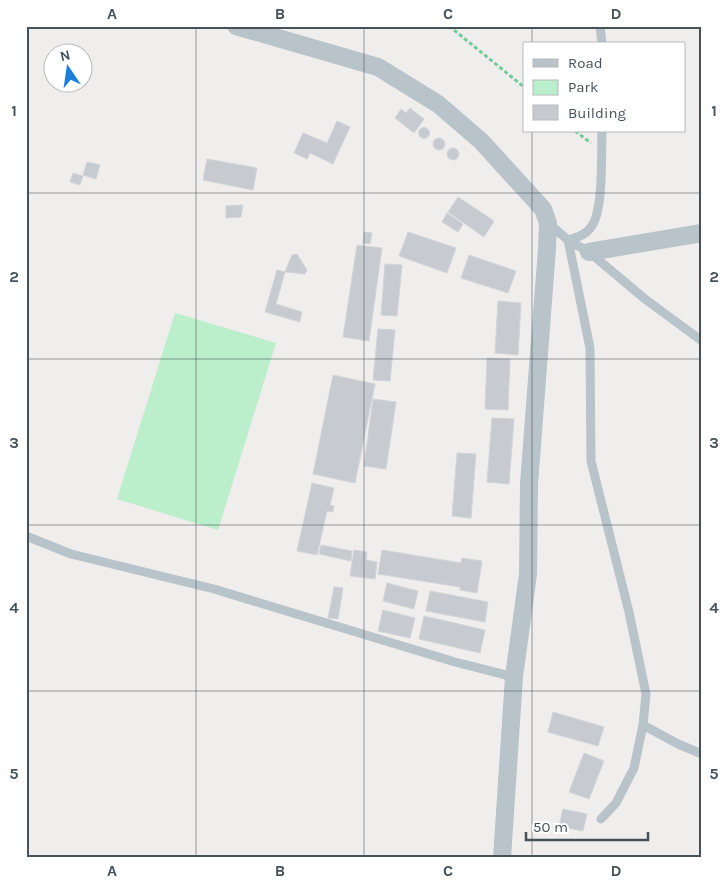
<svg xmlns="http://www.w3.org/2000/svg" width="728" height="884" font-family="Karla,sans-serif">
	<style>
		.green { fill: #bbeecb }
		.building { fill: #c7cbd0; stroke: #d1d4d9 }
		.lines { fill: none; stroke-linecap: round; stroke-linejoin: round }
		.path { stroke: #74cb99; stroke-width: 3; stroke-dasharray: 4 2.5; stroke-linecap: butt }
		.lane { stroke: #b9c3ca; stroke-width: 9 }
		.street { stroke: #b9c3ca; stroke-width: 18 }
		.grid { fill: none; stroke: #46525a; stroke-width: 1; stroke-opacity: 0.55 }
		.neatline { fill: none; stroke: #46525a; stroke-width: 2 }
		.grid-label { font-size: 16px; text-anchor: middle; font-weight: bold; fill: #46525a }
	</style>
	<rect width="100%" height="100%" fill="#f0eded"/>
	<path class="green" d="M175,313L276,343L218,530L117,499Z"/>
	<path class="building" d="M410,108L424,119L414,133L395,118L401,109L406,113Z
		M337,121L350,127L333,164L310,153L307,159L294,153L303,133L327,143Z
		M418.5 133a5.5 5.5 0 1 1 11 0a5.5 5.5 0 1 1-11 0Z
		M433 144a6 6 0 1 1 12 0a6 6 0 1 1-12 0Z
		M447 154a6 6 0 1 1 12 0a6 6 0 1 1-12 0Z
		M207,159L257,168L253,190L203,180Z
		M87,162L100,165L96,179L83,175Z
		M73,173L83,176L80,185L70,182Z
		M458,197L494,221L484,237L448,212Z
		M243,205L241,217L226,218V206Z
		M447,213L463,224L458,232L442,222Z
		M364,232L372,233L370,244L363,243Z
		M408,232L456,248L447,273L399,256Z
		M357,245L382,248L369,341L343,337Z
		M297,254L307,270L305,274L285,272L292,255Z
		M469,255L516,271L508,293L461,278Z
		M385,264L402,265L397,316L381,315Z
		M277,270L285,272L276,304L302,312L300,322L265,312Z
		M498,301L521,303L518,355L495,353Z
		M378,329L395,330L390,381L373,380Z
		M487,358L510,359L508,410L485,409Z
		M333,375L375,384L355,483L313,474Z
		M373,399L396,402L386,469L364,466Z
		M492,418L514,419L509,484L487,482Z
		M457,453L476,454L471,518L452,516Z
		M312,483L334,488L330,505L334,506L333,512L327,511L317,555L297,551Z
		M321,545L352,551L351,561L319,554Z
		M354,550L367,552L366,560L377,562L375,579L350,576Z
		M382,550L461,563L462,558L482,561L477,593L460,590V587L378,574Z
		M387,583L418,591L414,609L383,601Z
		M334,587L343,588L338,619L328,618Z
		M430,591L488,602L485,622L426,611Z
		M383,610L415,618L410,638L378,631Z
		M424,616L485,630L480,653L419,639Z
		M553,712L604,727L598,746L548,732Z
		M584,753L604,761L589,799L569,792Z
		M563,809L587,814L583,831L559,826Z"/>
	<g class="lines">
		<path class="path" d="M449,26L524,87
			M575,131L591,143"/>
		<path class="lane" d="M600,26L602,44
			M548,223L568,240L589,252L645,299L702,341
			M26,536L71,554L214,589L455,662L514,677
			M643,725L678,744L702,754
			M601,819L616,803L634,768L643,725L646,694L629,612L591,461L590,348L568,240C577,237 586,235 591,227C604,211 601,153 602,131"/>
		<path class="street" d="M236,26L378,67L438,104L481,141L543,209L548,223L547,249L529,484L528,574L514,677L502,858
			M589,252L702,233"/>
	</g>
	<path class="grid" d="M196,26V858M364,26V858M532,26V44M532,131V858M26,193H702M26,359H702M26,525H702M26,691H702"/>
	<rect width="728" height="884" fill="none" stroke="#ffffff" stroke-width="55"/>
	<rect x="523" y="42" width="162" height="90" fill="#ffffff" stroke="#b5babd"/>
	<rect x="533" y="59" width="25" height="8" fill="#b9c3ca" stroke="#b5babd"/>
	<text x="568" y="68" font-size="15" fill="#46525a">Road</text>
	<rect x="533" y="80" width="25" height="15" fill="#bbeecb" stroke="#b5babd"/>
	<text x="568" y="92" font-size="15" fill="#46525a">Park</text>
	<rect x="533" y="105" width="25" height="15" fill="#c7cbd0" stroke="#b5babd"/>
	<text x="568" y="118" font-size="15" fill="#46525a">Building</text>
	<g transform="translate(68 68) rotate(347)"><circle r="24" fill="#ffffff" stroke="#b5babd"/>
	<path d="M0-4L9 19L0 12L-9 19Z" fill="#1b7edc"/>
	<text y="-8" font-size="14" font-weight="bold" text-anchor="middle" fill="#46525a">N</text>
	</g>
	<path d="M526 832v8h122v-8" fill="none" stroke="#46525a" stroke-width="2.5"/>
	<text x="533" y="832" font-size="15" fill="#46525a" stroke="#ffffff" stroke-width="4" paint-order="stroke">50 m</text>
	<rect x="28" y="28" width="672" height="828" class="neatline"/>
	<g class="grid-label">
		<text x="112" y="19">A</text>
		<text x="280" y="19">B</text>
		<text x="448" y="19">C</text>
		<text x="616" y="19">D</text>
		<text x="14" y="116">1</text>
		<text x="714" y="116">1</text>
		<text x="14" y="282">2</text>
		<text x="714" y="282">2</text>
		<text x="14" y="448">3</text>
		<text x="714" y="448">3</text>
		<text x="14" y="613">4</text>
		<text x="714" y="613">4</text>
		<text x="14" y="779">5</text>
		<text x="714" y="779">5</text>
		<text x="112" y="876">A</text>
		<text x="280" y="876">B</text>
		<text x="448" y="876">C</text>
		<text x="616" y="876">D</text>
	</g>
</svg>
